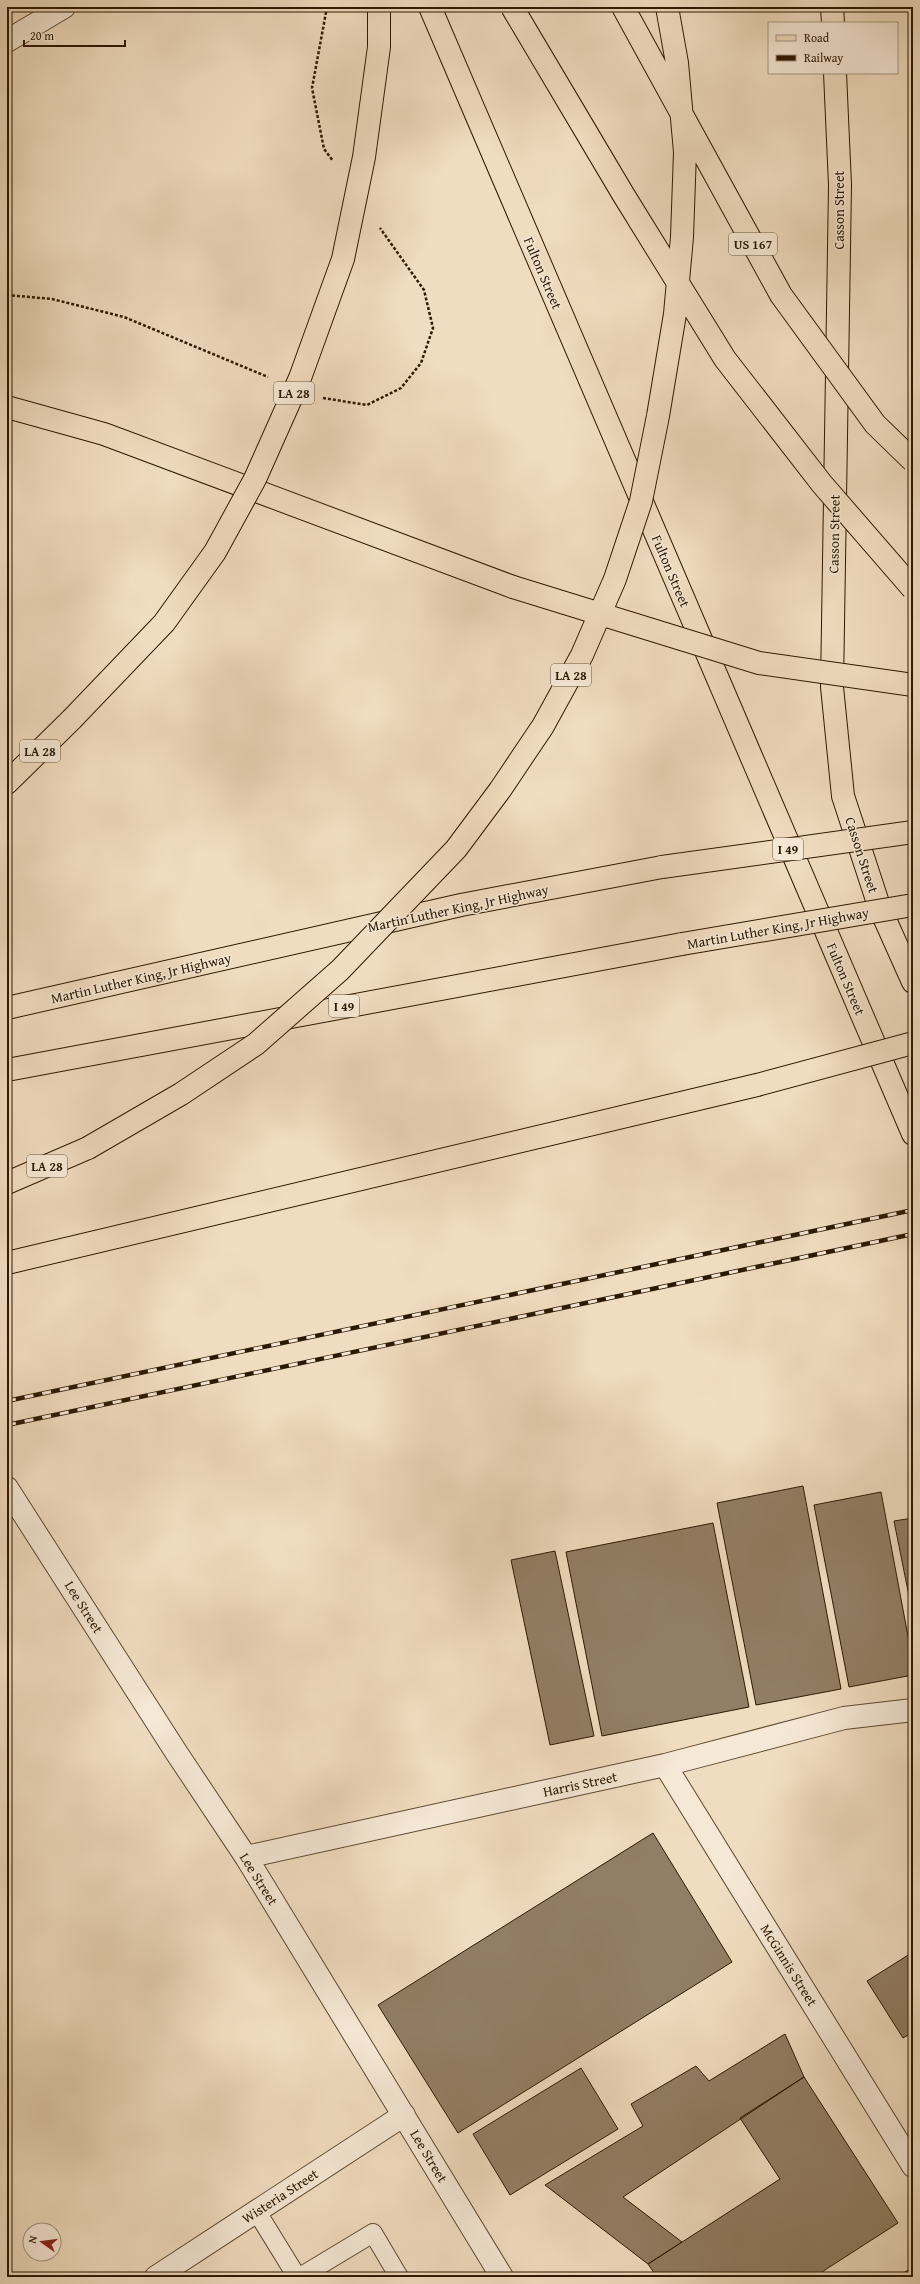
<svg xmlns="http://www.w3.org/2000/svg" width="920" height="2284" font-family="'Gentium Book Plus',serif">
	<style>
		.building { fill: #927e64; stroke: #2c1902 }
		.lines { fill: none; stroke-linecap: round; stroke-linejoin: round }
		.service-casing { stroke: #5d4a31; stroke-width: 20 }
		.minor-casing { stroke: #5d4a31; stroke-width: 24 }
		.primary-casing { stroke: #2c1902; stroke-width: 24 }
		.motorway-casing { stroke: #2c1902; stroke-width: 24 }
		.path { stroke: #2c1902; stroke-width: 2.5; stroke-dasharray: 3 2; stroke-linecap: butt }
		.service { stroke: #f5e8d5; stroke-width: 18 }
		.minor { stroke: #f5e8d5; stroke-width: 22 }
		.primary { stroke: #f0dcbf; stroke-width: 22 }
		.motorway { stroke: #f0dcbf; stroke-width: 22 }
		.rail-casing { stroke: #2c1902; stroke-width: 4.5 }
		.rail { stroke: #f5e8d5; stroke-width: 3; stroke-dasharray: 9; stroke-linecap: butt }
		.motorway-bridge-casing { stroke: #2c1902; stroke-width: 24; stroke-linecap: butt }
		.motorway-bridge { stroke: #f0dcbf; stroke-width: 22 }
		.labels { text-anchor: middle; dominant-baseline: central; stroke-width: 3; stroke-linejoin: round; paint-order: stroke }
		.shield { fill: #f5e8d5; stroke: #685741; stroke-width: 1 }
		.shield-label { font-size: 13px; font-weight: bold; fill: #2c1902 }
		.street-label { font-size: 14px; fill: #2c1902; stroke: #f5e8d5 }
	</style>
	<rect width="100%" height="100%" fill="#f0dcbf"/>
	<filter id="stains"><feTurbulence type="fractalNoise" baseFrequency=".005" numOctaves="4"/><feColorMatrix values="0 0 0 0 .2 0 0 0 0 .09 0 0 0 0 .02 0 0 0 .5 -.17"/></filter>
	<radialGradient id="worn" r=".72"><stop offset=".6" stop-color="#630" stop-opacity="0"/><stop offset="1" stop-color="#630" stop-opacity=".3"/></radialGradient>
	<path class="building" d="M803,1486L841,1689L756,1705L717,1503Z
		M881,1492L913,1663V1675L849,1687L814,1505Z
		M913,1518V1616L894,1521Z
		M713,1523L749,1707L602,1736L566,1552Z
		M555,1551L594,1736L550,1745L511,1560Z
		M653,1833L732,1962L458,2133L378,2005Z
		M913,1952V2032L903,2038L867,1981Z
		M785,2034L804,2077L623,2197L682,2242L648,2264L545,2185L643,2126L631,2104L696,2066L709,2081Z
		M581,2068L618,2129L510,2195L473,2134Z
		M804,2077L898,2223L814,2277H657L648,2264L780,2179L740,2118Z
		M913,2267V2277H897Z"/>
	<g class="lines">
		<defs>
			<path id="service" d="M257,2212L297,2277
				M300,2277L373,2233L399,2277"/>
			<path id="minor" d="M7,41L64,7
				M7,1488L176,1752L246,1857L502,2277
				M665,1765L913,2166
				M246,1857L665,1765L844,1718L913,1710
				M156,2277L404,2115"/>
			<path id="primary" d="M430,7L913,1134
				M832,7L833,23
				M835,73L840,185L832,687L843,796L879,906L913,982"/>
			<path id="motorway" d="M7,407L104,434L513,587
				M7,783L72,719
				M7,1008L461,905L662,867
				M7,1070L682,944
				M7,1183L88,1148
				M7,1263L757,1085"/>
		</defs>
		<use href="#service" class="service-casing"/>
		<use href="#minor" class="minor-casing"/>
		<use href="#primary" class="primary-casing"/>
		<use href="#motorway" class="motorway-casing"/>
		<path class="path" d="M327,7L312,88L324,149L333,161
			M7,295L52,299L124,317L268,377
			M323,398L367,405L401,388L421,363L433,328L424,290L380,228"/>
		<use href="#service" class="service"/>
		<use href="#minor" class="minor"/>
		<use href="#primary" class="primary"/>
		<use href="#motorway" class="motorway"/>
		<defs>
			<path id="rail" d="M7,1401L913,1210
				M7,1425L913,1234"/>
		</defs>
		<use href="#rail" class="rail-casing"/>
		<use href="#rail" class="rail"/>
		<defs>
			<path id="motorway-bridge" d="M512,7L623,194L725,359L822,484L913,589
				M623,7L781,295L875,424L913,461
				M513,587L759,663L913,685
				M72,719L164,623L215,552L255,479L300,378L343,259L364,157L379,47V7
				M662,867L913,832
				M682,944L913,905
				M757,1085L913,1043
				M88,1148L181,1094L256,1044L340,970L456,849L500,790L543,726L582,655L615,579L641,501L658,416L675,314L682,237L685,152L677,63L667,7"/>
		</defs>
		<use href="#motorway-bridge" class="motorway-bridge-casing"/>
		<use href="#motorway-bridge" class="motorway-bridge"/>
	</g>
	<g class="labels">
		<g class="shield">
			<rect x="729" y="233" width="48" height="22" rx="3"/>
			<rect x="274" y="382" width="40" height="22" rx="3"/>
			<rect x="551" y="664" width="40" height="22" rx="3"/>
			<rect x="20" y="740" width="40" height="22" rx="3"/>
			<rect x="773" y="838" width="30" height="22" rx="3"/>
			<rect x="329" y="995" width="30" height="22" rx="3"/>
			<rect x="27" y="1155" width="40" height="22" rx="3"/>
		</g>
		<g class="shield-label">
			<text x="753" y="244">US 167</text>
			<text x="294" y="393">LA 28</text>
			<text x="571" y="675">LA 28</text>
			<text x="40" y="751">LA 28</text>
			<text x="788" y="849">I 49</text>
			<text x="344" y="1006">I 49</text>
			<text x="47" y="1166">LA 28</text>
		</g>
		<g class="street-label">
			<text transform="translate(839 210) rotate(-90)">Casson Street</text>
			<text transform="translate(543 273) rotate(67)">Fulton Street</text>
			<text transform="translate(834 534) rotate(-89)">Casson Street</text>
			<text transform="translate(671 571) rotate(67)">Fulton Street</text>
			<text transform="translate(862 855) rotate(72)">Casson Street</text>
			<text transform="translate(458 908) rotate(-12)">Martin Luther King, Jr Highway</text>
			<text transform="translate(778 928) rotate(-10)">Martin Luther King, Jr Highway</text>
			<text transform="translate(141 978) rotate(-13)">Martin Luther King, Jr Highway</text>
			<text transform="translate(846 979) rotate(67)">Fulton Street</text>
			<text transform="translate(84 1607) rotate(58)">Lee Street</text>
			<text transform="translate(580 1784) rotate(-12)">Harris Street</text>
			<text transform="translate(259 1879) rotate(58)">Lee Street</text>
			<text transform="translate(789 1965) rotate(58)">McGinnis Street</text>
			<text transform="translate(429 2156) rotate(59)">Lee Street</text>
			<text transform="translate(280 2196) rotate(-33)">Wisteria Street</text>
		</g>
	</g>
	<rect width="920" height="2284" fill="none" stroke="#f0dcbf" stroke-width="24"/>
	<rect x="8" y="8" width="904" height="2268" fill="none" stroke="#2c1902" stroke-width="2"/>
	<rect x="12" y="12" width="896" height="2260" fill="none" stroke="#2c1902"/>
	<rect x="768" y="22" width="130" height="52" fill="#f5e8d5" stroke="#a59581"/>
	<rect x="776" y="35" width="20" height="6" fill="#f0dcbf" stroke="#a59581"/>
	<text x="804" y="42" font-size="12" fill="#2c1902">Road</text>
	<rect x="776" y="55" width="20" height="6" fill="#2c1902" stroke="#a59581"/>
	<text x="804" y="62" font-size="12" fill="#2c1902">Railway</text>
	<g transform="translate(42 2242) rotate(284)"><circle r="19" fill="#f5e8d5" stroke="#a59581"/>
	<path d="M0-3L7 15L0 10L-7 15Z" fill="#8f2418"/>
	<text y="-6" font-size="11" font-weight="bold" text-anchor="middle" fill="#2c1902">N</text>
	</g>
	<path d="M24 40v6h101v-6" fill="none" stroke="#2c1902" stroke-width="2"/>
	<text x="30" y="40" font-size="12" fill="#2c1902" stroke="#f5e8d5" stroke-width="3" paint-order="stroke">20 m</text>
	<rect width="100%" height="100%" filter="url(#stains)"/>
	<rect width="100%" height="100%" fill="url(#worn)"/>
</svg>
